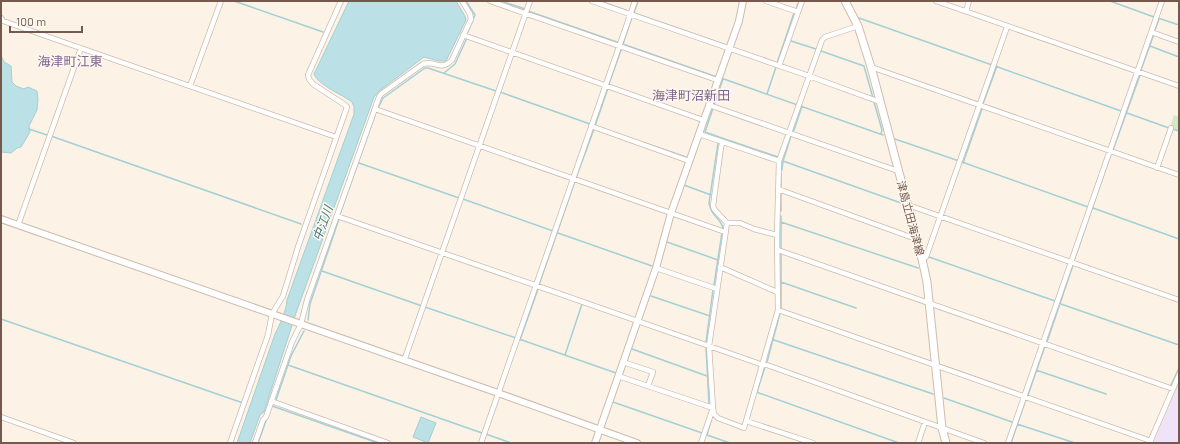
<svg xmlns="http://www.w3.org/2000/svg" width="1180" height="444" font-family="Barlow,'Noto Sans JP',sans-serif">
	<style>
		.education { fill: #f0e3f8 }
		.green { fill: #d5e9c5 }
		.water { fill: #bbe0e5; stroke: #a2d0d6 }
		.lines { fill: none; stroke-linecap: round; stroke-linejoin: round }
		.stream { stroke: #a2d0d6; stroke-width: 1.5 }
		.minor-casing { stroke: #cdbaad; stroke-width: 6 }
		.tertiary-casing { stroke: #cdbaad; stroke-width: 8 }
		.secondary-casing { stroke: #d2bcad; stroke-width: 9 }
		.minor { stroke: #fff; stroke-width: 4.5 }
		.tertiary { stroke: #fff; stroke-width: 6 }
		.secondary { stroke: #fff; stroke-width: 7 }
		.labels { text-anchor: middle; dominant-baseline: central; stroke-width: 3; stroke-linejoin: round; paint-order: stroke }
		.street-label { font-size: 11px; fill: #74594c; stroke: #fef7ed }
		.water-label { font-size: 12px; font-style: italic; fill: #437780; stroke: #fef7ed }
		.quarter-label { font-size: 13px; fill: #806491; stroke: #fef7ed }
	</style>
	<rect width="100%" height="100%" fill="#fcf3e6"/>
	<path class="education" d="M1179,383V443H1153Z"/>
	<path class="green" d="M1174,115L1179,117V131L1170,127Z"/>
	<path class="water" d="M349,1H456L465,16L466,20L446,61H439L424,57L379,91L374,97L296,313L264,412L260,415L250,443H237L275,334C280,324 286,312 287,300L354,114V107L352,102C343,95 318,85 314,74Z
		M1,55L4,62L11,66L12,82L16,86L24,89L28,87L37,91L38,99L37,110L29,126L30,132L21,147L17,148L11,153L1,152Z
		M421,417L436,423L428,443L413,437Z"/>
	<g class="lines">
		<path class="stream" d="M234,1L323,32
			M466,1L475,15L467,34
			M501,1L525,9
			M600,1L628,11
			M638,1L634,13L726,45
			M1110,1L1154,17
			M796,9L799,1
			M528,11L717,77
			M859,18L992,65
			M1158,18L1179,25
			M1155,30L1159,19
			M791,41L816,49
			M623,44L632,17
			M1150,46L1179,57
			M821,51L864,66L873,98
			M777,63L794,13
			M995,66L1121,111
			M1141,70L1154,34
			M444,73L455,64L467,38
			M721,78L883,135
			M609,84L621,50
			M500,92L590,124
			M767,94L776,67
			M874,102L882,130L881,134
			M983,104L997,66
			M714,105L723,79
			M378,108L383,98L386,96L425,68H428L496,91
			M713,108L705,132L719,137
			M1127,113L1169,128
			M595,126L608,88
			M29,129L47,135
			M1172,129L1179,131
			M793,133L802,106
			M51,136L301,224
			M719,137L778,157
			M895,139L959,161
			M645,143L686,157
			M718,143L709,203C711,217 720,217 723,228
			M1113,150L1140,75
			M783,161L901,203
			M962,162L1088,207
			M359,163L459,198
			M963,163L982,109
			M782,170L783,161L791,136
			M576,178L594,129
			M684,185L711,195
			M781,189V173
			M463,199L553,231
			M1093,208L1179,239
			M781,211V192
			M340,214L376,112
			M781,222L918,268
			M558,233L652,266
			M667,242L718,260
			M781,249V216
			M781,252V308
			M929,257L1055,301
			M1074,261L1111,154
			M322,271L422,306
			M781,282L856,308
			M539,285L575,181
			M714,285L722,232
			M651,296L710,316
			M1058,303L1179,345
			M425,307L516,338
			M1,319L243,403
			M308,320L310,304L339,219
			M519,339L616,373
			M520,340L538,289
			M774,340L933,394
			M706,342L713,290
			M1047,342L1073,265
			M706,347L709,404
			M632,349L707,376
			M565,355L582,304
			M767,362L780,313
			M288,365L482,433
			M941,365L992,383
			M765,367L757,392L759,393L899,443
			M1036,370L1106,394
			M1171,385L1179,368
			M1028,395L1045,346
			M944,398L1012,422
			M276,400L291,356L304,331
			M613,402L702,433
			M272,406L378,443
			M712,417L707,435L730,443
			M1017,424L1075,443
			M486,434L511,443
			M258,443L267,418
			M1011,443L1026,399"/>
		<defs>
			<path id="minor" d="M490,1L717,80
				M592,1L809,76L880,102
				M766,1L798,12
				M936,1L1179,86
				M966,11L969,1
				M1,18L3,21L336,137
				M1151,32L1179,42
				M463,35L703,120
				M779,66L802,1
				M871,67L1179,175
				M190,86L221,1
				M709,105L898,171
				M375,109L725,232
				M591,126L689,161
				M699,134L723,142L721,147L713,206L714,209L727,223L709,346L713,408L701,443
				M723,142L779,161
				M1157,168L1171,128
				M778,189L916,239
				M908,205L1179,300
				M337,216L709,346L763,365H767L984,443
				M727,223H740L754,229L777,235
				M18,225L81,48
				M778,250L1173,389
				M922,259L926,257L1007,27
				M720,267L777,292
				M656,268L717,289
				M778,310L1151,441
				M404,361L530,1
				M623,362L653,372L648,386
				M618,376L713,408L714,414L718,418L744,428L778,310L777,235L779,161L822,40L825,37L858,26
				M271,401L388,443
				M1,417L74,443
				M746,421L813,443
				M1150,442L1179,375
				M230,443L268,335L272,314L283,296L298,247L347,107L345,105L313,84L309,79L308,75L341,1
				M255,443L263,420L266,417L292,342L301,324L307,300L379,97L381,94L423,64C436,60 440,72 452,60L471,19L470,14L462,1
				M481,443L635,1
				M918,443L925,422
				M1008,443L1162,1"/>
			<path id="tertiary" d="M1,219L498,393L637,443
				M595,443L656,268L671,213L739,21L743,1"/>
			<path id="secondary" d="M845,1L858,26L871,67L922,259L927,282L942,428L946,443"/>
		</defs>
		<use href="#minor" class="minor-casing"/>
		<use href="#tertiary" class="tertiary-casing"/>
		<use href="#secondary" class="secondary-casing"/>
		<use href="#minor" class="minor"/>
		<use href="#tertiary" class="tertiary"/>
		<use href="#secondary" class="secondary"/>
	</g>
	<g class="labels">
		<g class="street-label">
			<text transform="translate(911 218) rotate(75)">津島立田海津線</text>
		</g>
		<g class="water-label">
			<text transform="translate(322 223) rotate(-70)">中江川</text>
		</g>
		<g class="quarter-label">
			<text x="70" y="61">海津町江東</text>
			<text x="691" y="95">海津町沼新田</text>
		</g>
	</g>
	<rect width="1180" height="444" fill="none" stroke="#74594c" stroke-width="4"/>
	<path d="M10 26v6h72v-6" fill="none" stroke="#74594c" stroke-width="2"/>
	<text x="16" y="26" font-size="12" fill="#74594c" stroke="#fef7ed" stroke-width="3" paint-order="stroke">100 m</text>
</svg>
